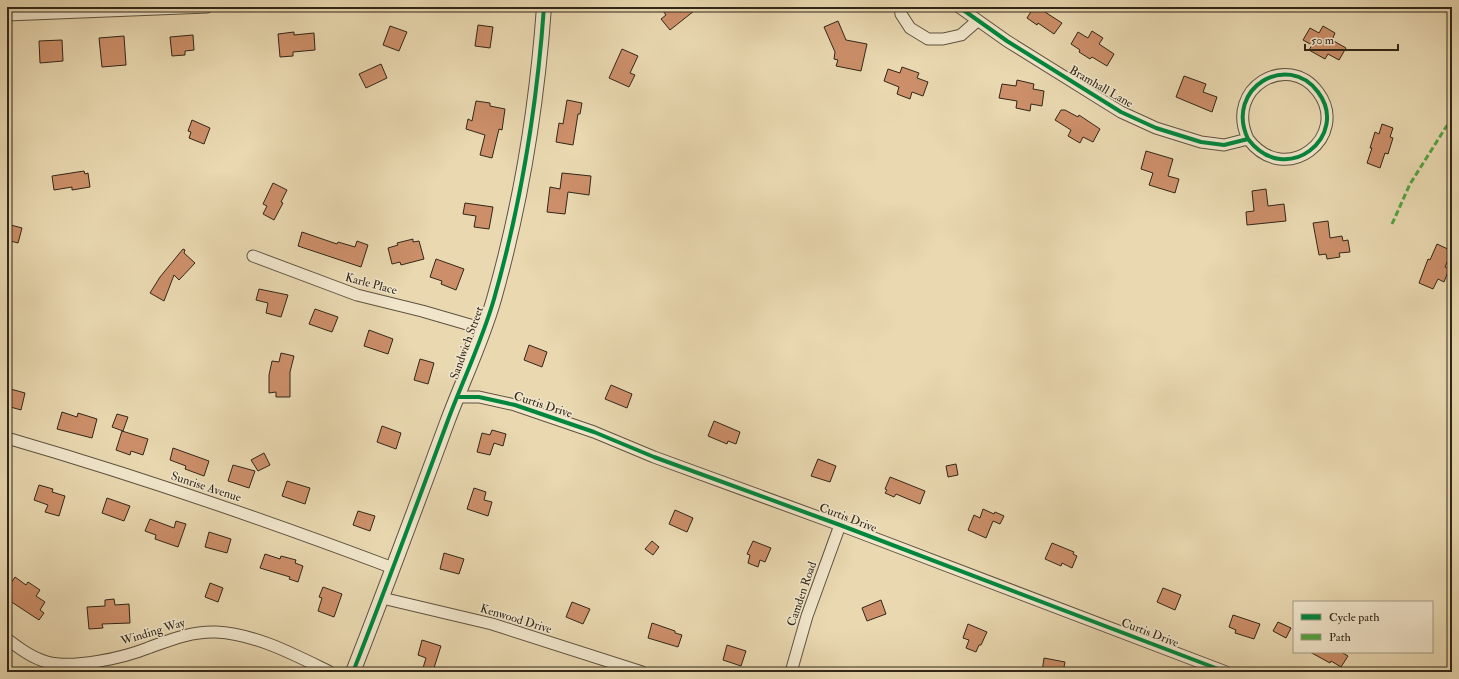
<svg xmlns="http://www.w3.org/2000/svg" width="1459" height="679" font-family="'IM FELL Double Pica',serif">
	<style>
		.building { fill: #cc8f69; stroke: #312719 }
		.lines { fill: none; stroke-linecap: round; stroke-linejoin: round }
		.minor-casing { stroke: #5f533f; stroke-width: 13 }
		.tertiary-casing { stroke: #5f533f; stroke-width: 16 }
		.minor { stroke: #f1e6cc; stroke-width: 11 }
		.tertiary { stroke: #f1e6cc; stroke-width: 14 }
		.quiet { stroke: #52a340; stroke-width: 3; stroke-dasharray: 6 3; stroke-linecap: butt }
		.cycleway-casing { stroke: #f1e6cc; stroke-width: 6 }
		.cycleway { stroke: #00873e; stroke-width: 4 }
		.labels { text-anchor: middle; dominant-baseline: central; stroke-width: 3; stroke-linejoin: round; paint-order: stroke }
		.street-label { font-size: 12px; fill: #312719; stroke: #f1e6cc }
	</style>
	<rect width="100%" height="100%" fill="#e9d8b0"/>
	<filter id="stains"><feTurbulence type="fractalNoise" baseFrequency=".005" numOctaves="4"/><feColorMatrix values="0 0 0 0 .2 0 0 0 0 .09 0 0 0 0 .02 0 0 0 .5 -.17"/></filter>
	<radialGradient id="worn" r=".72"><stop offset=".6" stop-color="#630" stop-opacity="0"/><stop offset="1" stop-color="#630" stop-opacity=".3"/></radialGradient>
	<path class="building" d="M660,7H699L670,30L661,19L666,15Z
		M1034,7H1049L1045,12L1062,23L1054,34L1038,23L1037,25L1027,18Z
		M838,21L846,40L867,44L861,71L836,66L838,60L834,59L835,52L824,27Z
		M478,25L493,27L490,48L475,46Z
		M390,26L407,32L399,51L383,45Z
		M1323,26L1335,33L1332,40L1346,48L1339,60L1328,54L1325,59L1309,50L1312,45L1303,40L1310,28L1319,33Z
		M1092,31L1103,38L1099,44L1114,54L1107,66L1092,57L1090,59L1079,52L1080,50L1071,44L1078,32L1088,38Z
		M294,32V35L314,33L315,50L293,52V56L280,57L278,34Z
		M193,35L194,50L185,51V55L172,56L170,37Z
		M124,36L126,65L102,67L99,38Z
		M62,40L63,61L40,63L39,41Z
		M622,49L638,56L630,73L635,75L629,87L609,78Z
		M381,64L387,78L366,88L359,74Z
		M902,67L919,73L917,78L928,82L923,96L912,92L910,99L897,94L899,87L884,81L888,69L900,73Z
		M1184,76L1206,84L1203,92L1217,97L1212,112L1176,97Z
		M1017,80L1034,84L1033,89L1044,91L1042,106L1031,104L1030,111L1016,108L1017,101L999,98L1002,84L1016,86Z
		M567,100L582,103L580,114H578L573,145L556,142L559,123L563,124Z
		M476,101L490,103V106L505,109L502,130L499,129L492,158L480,155L485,135L466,129L468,119L472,121Z
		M1061,110H1065L1078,117L1079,115L1100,129L1093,142L1083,137L1080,143L1068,136L1071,130L1055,120Z
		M192,120L210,128L204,144L189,138L191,132L188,131Z
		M1382,124L1393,128L1390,137L1393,138L1388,154L1385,153L1380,168L1367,163L1372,148H1370L1375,132L1379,134Z
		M1146,151L1173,159L1168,176L1179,179L1175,193L1149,185L1153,173L1141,169Z
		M84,171L85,174L88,173L90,187L72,190V187L54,190L52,176Z
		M562,173L591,176L589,195L568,192L565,214L547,212L550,187L560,189Z
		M273,183L287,190L281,202L283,203L274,220L263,214L267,206L263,204Z
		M1266,189L1268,206L1284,204L1286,221L1247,225L1246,212L1254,211L1252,191Z
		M465,203L493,207L489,229L474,227L476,216L463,214Z
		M1328,221L1330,238L1342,236L1343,241L1348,240L1350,252L1339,253L1340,257L1327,259L1326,254L1319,255L1313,223Z
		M7,224L22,228L18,243L7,240Z
		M302,232L337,244L338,242L355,247L357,241L368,245L361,267L298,246Z
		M413,239V242L419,241L424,259L401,265L400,262L392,264L388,248L398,245L397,243Z
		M1437,244L1452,251L1445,267L1449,269L1444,282L1438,279L1433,289L1419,283L1428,259L1430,260Z
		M183,249L185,250L184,253L195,263L179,280L174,275L164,301L150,293L160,277Z
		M436,259L464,269L456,290L441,284L442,281L430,277Z
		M259,289L288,295L281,317L266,313L268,303L256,300Z
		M315,309L338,317L332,332L309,324Z
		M369,330L393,339L388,354L364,346Z
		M529,345L547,352L542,367L524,360Z
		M281,353L294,356L290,372V397H276V392L269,393V375L272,361L279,362Z
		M420,359L434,363L428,384L414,380Z
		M611,385L632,394L627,408L605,399Z
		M7,388L25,393L21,410L7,406Z
		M62,412L77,417L78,413L97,419L92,438L57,429Z
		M117,414L128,417L123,431L112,427Z
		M714,421L740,432L736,444L728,441L727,444L708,436Z
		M382,426L401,433L396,449L377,442Z
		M492,430L506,434L503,446L494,443L490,455L477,452L482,433L490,435Z
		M122,431L148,439L143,455L131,451L130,455L116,450Z
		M173,448L209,461L204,476L185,469L186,466L170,460Z
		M264,453L270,465L258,471L251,460Z
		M818,459L836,466L830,482L811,476Z
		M956,464L958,475L948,477L946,466Z
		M233,465L255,471L249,488L228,481Z
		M890,477L925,491L920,504L896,494L894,497L885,493L887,490L885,489Z
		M287,481L310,488L305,504L282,496Z
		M39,485L53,489L52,492L65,496L59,516L45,512L48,505L34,500Z
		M474,488L486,492L484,500L492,502L488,516L467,509Z
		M107,498L130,506L124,521L102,513Z
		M983,509L994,514L995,512L1004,516L1000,524L993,521L986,538L968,530L974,515L980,518Z
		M675,510L693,518L687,532L669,524Z
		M358,511L375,516L370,531L353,525Z
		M150,519L174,528L176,521L186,524L178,547L155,539L156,535L145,531Z
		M209,532L231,539L227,553L205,547Z
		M652,541L659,547L653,555L645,549Z
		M753,541L771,548L765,562L760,560L758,567L748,563L750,555L747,554Z
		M1052,543L1074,552L1073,554L1077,556L1072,568L1062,563L1061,566L1045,559Z
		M444,553L464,559L459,574L440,569Z
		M265,554L280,559L281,556L296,560L295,563L303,566L298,582L289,579L290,577L260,568Z
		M15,577L26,585L28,582L40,590L36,596L45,602L40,610L44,613L39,620L7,599V589Z
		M210,583L223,588L218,602L205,597Z
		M323,587L342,594L334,617L318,611L322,598L319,597Z
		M1163,588L1181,595L1175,610L1157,602Z
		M114,599L115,605L129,604L130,623L102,624L103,628L89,629L87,607L105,606V600Z
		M881,600L886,614L867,621L862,608Z
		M572,602L590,609L583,624L566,617Z
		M1233,615L1260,624L1254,639L1235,633L1236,630L1229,627Z
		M1278,622L1291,628L1286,638L1273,631Z
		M652,623L675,631V633L682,635L678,647L648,638Z
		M968,624L987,632L981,645H979L976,652L966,648L969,640L963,638Z
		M422,640L441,646L433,671L423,668L426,658L418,655Z
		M727,645L746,651L741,666L723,660Z
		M1310,652H1341L1348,656L1341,667L1331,661L1330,663Z
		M1044,658L1065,662L1063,672H1042Z"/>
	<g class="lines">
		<defs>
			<path id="minor" d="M900,7L901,14L910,28L928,39H943L961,35L977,21
				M959,7L1007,41L1121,112L1156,128L1201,142L1224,145L1248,139C1224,88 1288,51 1318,92C1351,136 1286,189 1248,139
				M7,15L207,7
				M253,256L357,295L422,311L484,329
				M458,397H479L515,405L594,432L654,457L840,525L1226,672
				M7,438C138,476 266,520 393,568
				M382,598L492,624L642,672
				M7,639C19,648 32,658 47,662C73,669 123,658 148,648C170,640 192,631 216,632C256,634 295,655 330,672
				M791,672L807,616L840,525"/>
			<path id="tertiary" d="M353,672C386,588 417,504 448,420C463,380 482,341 494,299C521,204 537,105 544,7"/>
		</defs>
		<use href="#minor" class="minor-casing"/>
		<use href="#tertiary" class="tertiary-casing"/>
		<use href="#minor" class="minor"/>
		<use href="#tertiary" class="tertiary"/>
		<path class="quiet" d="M1392,224L1410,184L1446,127L1452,122"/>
		<defs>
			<path id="cycleway" d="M959,7L1007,41L1121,112L1156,128L1201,142L1224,145L1248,139C1224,88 1288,51 1318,92C1351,136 1286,189 1248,139
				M458,397H479L515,405L594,432L654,457L840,525L1226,672
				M353,672C386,588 417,504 448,420C463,380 482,341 494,299C521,204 537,105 544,7"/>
		</defs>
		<use href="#cycleway" class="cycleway-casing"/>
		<use href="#cycleway" class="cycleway"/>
	</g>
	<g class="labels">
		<g class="street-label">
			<text transform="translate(1101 87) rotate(30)">Bramhall Lane</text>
			<text transform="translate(371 284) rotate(15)">Karle Place</text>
			<text transform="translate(467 343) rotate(-70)">Sandwich Street</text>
			<text transform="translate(543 405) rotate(18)">Curtis Drive</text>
			<text transform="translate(206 487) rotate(18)">Sunrise Avenue</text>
			<text transform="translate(848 518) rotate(21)">Curtis Drive</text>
			<text transform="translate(802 594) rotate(-71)">Camden Road</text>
			<text transform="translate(516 619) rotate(17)">Kenwood Drive</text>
			<text transform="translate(153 632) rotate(-17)">Winding Way</text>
			<text transform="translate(1150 633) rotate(21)">Curtis Drive</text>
		</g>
	</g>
	<rect width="1459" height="679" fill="none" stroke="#e9d8b0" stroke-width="24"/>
	<rect x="8" y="8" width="1443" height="663" fill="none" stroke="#312719" stroke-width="2"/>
	<rect x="12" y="12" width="1435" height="655" fill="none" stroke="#312719"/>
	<rect x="1293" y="601" width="140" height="52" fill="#f1e6cc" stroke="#a49a84"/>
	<rect x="1301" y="614" width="20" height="6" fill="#00873e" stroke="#a49a84"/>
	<text x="1329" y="621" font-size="12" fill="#312719">Cycle path</text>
	<rect x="1301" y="634" width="20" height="6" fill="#52a340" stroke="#a49a84"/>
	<text x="1329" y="641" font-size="12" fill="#312719">Path</text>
	<path d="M1305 44v6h93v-6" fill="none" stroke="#312719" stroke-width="2"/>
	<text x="1311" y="44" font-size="12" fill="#312719" stroke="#f1e6cc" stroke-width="3" paint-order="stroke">50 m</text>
	<rect width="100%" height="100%" filter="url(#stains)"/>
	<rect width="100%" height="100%" fill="url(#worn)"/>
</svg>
